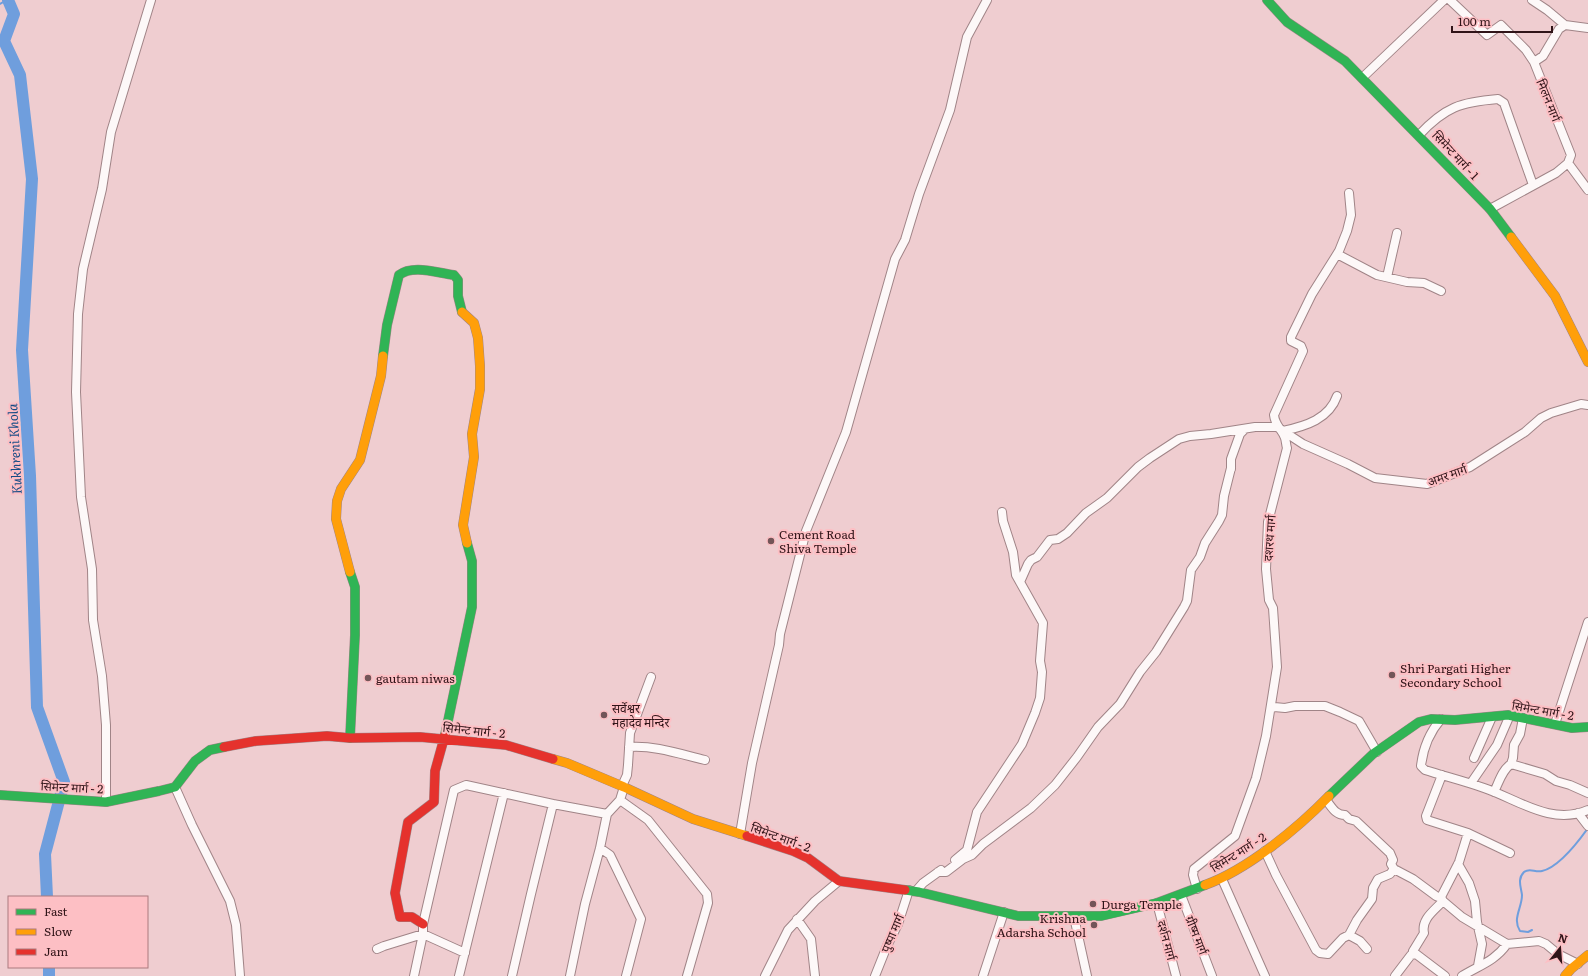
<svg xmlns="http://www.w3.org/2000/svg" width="1588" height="976" font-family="Literata,'Noto Sans Devanagari',serif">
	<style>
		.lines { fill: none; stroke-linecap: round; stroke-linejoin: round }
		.stream { stroke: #6f9edd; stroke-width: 2 }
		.river { stroke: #6f9edd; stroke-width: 12 }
		.street-casing { stroke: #a08487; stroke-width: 10 }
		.fast-casing { stroke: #a08487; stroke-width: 10 }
		.slow-casing { stroke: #a08487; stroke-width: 10 }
		.jam-casing { stroke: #a08487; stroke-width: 10 }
		.street { stroke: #fdf8f8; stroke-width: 8 }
		.fast { stroke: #30b455; stroke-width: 9 }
		.slow { stroke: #ff9f0a; stroke-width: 9 }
		.jam { stroke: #e5322d; stroke-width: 9 }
		.poi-dot { fill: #735558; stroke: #fdbfc4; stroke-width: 1.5 }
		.labels { text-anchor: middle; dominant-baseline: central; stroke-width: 4; stroke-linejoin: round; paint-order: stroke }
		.street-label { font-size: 12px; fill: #301418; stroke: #fdbfc4 }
		.poi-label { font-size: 12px; fill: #301418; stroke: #fdbfc4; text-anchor: start }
		.water-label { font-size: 13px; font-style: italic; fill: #154c85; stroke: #fdbfc4 }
	</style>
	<rect width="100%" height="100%" fill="#efcdd0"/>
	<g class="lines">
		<path class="stream" d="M0,4L7,0
			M0,41H4
			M1532,930L1528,932L1520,931C1512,919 1522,908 1522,895C1521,887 1517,879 1524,872C1530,867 1535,873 1542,871C1559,867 1578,842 1588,828"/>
		<path class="river" d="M8,0L14,14L4,41L20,75L32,179L22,350L30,476L37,707L64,782L45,854L47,897
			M49,967V976"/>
		<defs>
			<path id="street" d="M1450,0L1487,35L1501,25L1526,50L1534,62L1571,155L1568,163L1556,173L1490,209
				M1532,0L1547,10L1565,25L1588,28
				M1534,62L1543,56L1559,29L1565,25
				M1362,78L1444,0
				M1419,135C1445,107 1461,102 1498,99L1504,103L1533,185
				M1568,163L1588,190
				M1337,254L1377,275L1407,282L1424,283L1441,291
				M1387,277L1397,233
				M1283,431C1306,426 1329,419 1337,396
				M1231,469V459L1240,434L1244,430
				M1020,582L1028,564L1031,560L1037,557L1050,540L1058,539L1067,533L1086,513L1107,498L1138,467L1150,458L1179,439L1190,436L1211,434L1255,427H1277L1303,444L1348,464L1375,478L1427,484L1470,467L1525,432L1541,418L1551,413L1581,404L1588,405
				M1271,709L1274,707L1285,708L1295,706H1325L1340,712L1359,721L1377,752
				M1441,719C1429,733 1423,748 1421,766L1425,770C1444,776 1464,781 1484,788C1517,799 1551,826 1588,810
				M1555,724L1588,622
				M629,747C654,745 680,754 705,760
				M1474,758L1492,717
				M1511,764L1513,758L1514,745L1520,734L1523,718
				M1442,775L1426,816L1427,820L1468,833L1510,853
				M1471,783L1497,745L1510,715
				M622,786L627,775L628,765L630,733L651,677
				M175,787L192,825L230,901L236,925L240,976
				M1494,792C1499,782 1502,770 1511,764L1545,774L1556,781L1570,785L1588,793
				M620,800L648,820L707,894L708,903L687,976
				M1326,800C1332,807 1335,815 1345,815L1349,819L1356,821L1390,853L1393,860L1391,864L1394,869L1413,879L1436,896L1441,898
				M106,802V725L102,676L93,620L92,569L81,497L76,392L78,314L83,269L102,189L111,132L151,0
				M553,804L607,814
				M1578,813L1588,826
				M1468,833L1459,862L1441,897L1443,901L1462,917L1507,944L1539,941L1546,944L1558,954L1578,964
				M740,834L752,763L779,645L780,634L806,531L846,432L895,259L905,240L919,194L950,110L967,37L987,0
				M600,848L610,855L641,919L626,976
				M1265,851L1276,875L1316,950L1320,953L1328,954L1343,938L1349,935L1360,941L1367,949
				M955,860L967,850L977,812L1022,744L1035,713L1040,698L1042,672L1040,661L1043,623L1016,575L1013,552L1003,521L1002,512
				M1458,864L1469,883L1475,901L1477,922L1482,944L1478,966
				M938,872H946L963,859L972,855L983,844L1031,808L1055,785L1077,757L1098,727L1120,704L1140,672L1156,652L1184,607L1187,601L1191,570L1200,557L1205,543L1219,521L1222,515L1224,496L1231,468
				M1222,879L1265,976
				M1197,889L1193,875L1194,869L1235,836L1256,778L1266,736L1277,667L1273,608L1269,600L1266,569L1268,522L1287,448C1286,445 1286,441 1285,438C1282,429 1275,426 1274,415L1303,351L1301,346L1291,341V337L1312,294L1339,251L1347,231L1351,215L1349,193
				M916,891L923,883L941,870
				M1181,895L1212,976
				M1157,903L1176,976
				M1074,917L1087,976
				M797,919L811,939L815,976
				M1349,935L1357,920L1372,899L1373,888L1378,879L1390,874L1394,869
				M377,949L384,946L423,934L465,953
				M1415,954L1413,951L1424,933C1421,919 1434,911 1443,901
				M414,976L423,934V924L454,790L466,785L553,804L531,894L512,976
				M459,976L504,793
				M570,976L585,904L600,848L607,814L620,800L624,787
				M765,976L788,930L815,901L839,881
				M875,976L887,946L898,924L909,890
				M983,976L1004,912
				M1395,976L1411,955L1416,954L1445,976
				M1462,976C1480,965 1495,961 1507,944"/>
			<path id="fast" d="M1267,0L1287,22L1345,61L1490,209L1511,237
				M383,356L387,325L399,275C413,264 437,273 454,275L458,280V296L462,312
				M445,735L472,607V561L467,543
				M350,738L355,635V587L350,572
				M0,795L106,802L159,791L175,787L195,761L210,750L224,747
				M1329,796L1373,754L1419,722L1431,719L1455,720L1508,715L1572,728L1588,727
				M905,890L919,892L1018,916H1101L1157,903L1205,885"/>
			<path id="slow" d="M1511,237L1555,296L1588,362
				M462,312L474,323L478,338L480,366V389L472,434L474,457L463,525L467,543
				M350,572L336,519L337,501L341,489L360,460L381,376L383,356
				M553,759L567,763L624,787L693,819L747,836
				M1205,885C1247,870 1298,828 1329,796
				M1565,976L1571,969L1588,955"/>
			<path id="jam" d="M224,747L256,741L327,736L350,738L420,737L506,745L553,759
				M747,836L793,851L808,858L839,881L905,890
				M423,924L412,917H400L395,893L408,822L434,802L435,771L445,735"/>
		</defs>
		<use href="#street" class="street-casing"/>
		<use href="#fast" class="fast-casing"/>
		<use href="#slow" class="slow-casing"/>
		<use href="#jam" class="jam-casing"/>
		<use href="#street" class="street"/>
		<use href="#fast" class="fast"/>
		<use href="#slow" class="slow"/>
		<use href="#jam" class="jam"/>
	</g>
	<g class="poi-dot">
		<circle cx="771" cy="541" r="4"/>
		<circle cx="1392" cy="675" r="4"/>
		<circle cx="368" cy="678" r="4"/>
		<circle cx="604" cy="715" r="4"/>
		<circle cx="1093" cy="904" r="4"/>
		<circle cx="1094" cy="925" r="4"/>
	</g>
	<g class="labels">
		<g class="street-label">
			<text transform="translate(1549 100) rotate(68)">मिलन मार्ग</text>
			<text transform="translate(1456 155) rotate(47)">सिमेन्ट मार्ग - 1</text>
			<text transform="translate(1447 475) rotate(-20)">अमर मार्ग</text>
			<text transform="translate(1269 538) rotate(-86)">दशरथ मार्ग</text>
			<text transform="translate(1543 710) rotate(10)">सिमेन्ट मार्ग - 2</text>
			<text transform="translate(474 730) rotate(6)">सिमेन्ट मार्ग - 2</text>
			<text transform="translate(72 787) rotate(3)">सिमेन्ट मार्ग - 2</text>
			<text transform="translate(781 837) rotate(20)">सिमेन्ट मार्ग - 2</text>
			<text transform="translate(1238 852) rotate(-32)">सिमेन्ट मार्ग - 2</text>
			<text transform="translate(892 933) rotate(-67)">पुष्पा मार्ग</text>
			<text transform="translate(1197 935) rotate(69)">ग्रीष्म मार्ग</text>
			<text transform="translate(1167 940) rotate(75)">दर्शन मार्ग</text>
		</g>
		<g class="poi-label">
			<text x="779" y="534">Cement Road<tspan x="779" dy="14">Shiva Temple</tspan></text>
			<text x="1400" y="668">Shri Pargati Higher<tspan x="1400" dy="14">Secondary School</tspan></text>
			<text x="376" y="678">gautam niwas</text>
			<text x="612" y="708">सर्वेश्वर<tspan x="612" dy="14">महादेव मन्दिर</tspan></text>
			<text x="1101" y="904">Durga Temple</text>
			<text x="1086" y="918" text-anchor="end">Krishna<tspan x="1086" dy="14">Adarsha School</tspan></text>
		</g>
		<g class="water-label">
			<text transform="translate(14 449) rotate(-93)">Kukhreni Khola</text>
		</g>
	</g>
	<rect x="8" y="896" width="140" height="72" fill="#fdbfc4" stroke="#ab7b7f"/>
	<rect x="16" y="909" width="20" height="6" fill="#30b455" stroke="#ab7b7f"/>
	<text x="44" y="916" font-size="12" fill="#301418">Fast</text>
	<rect x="16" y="929" width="20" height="6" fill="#ff9f0a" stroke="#ab7b7f"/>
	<text x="44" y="936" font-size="12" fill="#301418">Slow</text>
	<rect x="16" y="949" width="20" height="6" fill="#e5322d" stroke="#ab7b7f"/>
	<text x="44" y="956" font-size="12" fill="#301418">Jam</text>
	<g transform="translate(1560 948) rotate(17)" stroke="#fdbfc4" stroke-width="3" paint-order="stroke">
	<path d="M0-3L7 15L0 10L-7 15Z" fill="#301418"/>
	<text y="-6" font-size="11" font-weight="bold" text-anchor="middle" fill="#301418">N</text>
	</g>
	<path d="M1452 26v6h100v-6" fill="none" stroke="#301418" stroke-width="2"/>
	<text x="1458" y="26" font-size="12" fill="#301418" stroke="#fdbfc4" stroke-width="3" paint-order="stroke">100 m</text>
</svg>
